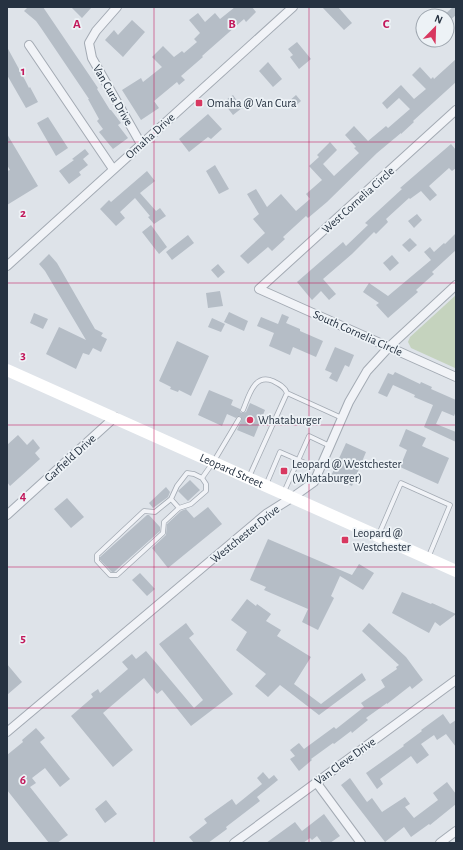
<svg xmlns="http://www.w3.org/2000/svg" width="463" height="850" font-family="'Alegreya Sans',sans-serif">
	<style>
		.green { fill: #c5d3be }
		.building { fill: #b5bdc6 }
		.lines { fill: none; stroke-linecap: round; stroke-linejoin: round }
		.lane-casing { stroke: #a3aab3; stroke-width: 5.5 }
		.street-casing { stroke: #a3aab3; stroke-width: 10 }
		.lane { stroke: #f1f3f7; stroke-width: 4 }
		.street { stroke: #f1f3f7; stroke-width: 8 }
		.secondary { stroke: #fff; stroke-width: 12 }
		.grid { fill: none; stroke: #c2185b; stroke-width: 1; stroke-opacity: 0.55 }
		.poi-dot { fill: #d83860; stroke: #edf2f6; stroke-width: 1.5 }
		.labels { text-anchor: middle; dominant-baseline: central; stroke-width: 3.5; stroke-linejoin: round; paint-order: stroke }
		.street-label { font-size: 12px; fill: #263241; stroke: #edf2f6 }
		.poi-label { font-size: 12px; fill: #263241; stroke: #edf2f6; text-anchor: start }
		.grid-label { font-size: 13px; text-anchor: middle; font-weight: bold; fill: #c2185b; stroke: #edf2f6; stroke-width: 3.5; stroke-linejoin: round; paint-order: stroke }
	</style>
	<rect width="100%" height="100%" fill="#dee3e9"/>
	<path class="green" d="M456,295V368H455L411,348L408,342L410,337Z"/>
	<path class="building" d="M28,7H43L98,88L97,89L110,110H111L121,123L118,125L128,138L113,149L99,132L103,129L97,121L99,119L88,99H89L41,28L36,21L24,11Z
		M71,7H92L82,18Z
		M235,7H252L256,12L246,22L244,19L202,56L203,57L181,76L185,80L179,85L177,82L154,101L159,108L141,120L122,90L141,78L143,82L162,67L152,57L163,46L174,57L182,51L184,53L197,42L194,39L200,33L189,20L198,13L205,22L215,13L220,19Z
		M322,7H338L352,23L344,30Z
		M453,7H456V15L449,21L447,18V16L444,15Z
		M132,20L145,32L123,57L105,40L114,30L118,35Z
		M297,42L311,59L299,69L290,57L293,55L288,49Z
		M7,47L25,80L29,88L30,87L38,102L26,108L7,75Z
		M456,59V82L413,121L414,122L401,134V133L377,153L327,202L308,218L306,216L283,237L285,239L272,251L268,247L248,264L240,256L265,233L253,219L259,214L247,194L256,189L267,207L281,194L296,211L310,199L306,194L322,180L309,166L319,157L317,155L330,142L337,150L323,164L334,176L359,153L354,148L356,147L345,135L354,126L368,141L386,126L388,128L410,109L399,98L387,109L382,103L401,85L414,99L426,89L412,75L420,67L431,79L433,77L434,79Z
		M268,62L282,79L273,87L259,71Z
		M233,95L242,108L233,115L223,102Z
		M296,95L301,101L292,109L287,103Z
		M208,114L222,129L211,139L208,137L189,152L179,139Z
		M48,117L68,148L56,156L37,123Z
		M7,134L38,186L7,205V171L10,170L7,165Z
		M451,144L456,150V168L452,171L449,168L429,186L437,195L430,201L421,191L410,199L409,198L386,219L388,222L376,234L374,232L352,254L323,279L336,294L329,300L321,291L312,300L297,282L343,242L346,246L368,225L365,223L402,189L400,188Z
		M85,149L89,154L83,159L88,165L79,172L81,175L69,184L59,171L74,160L72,159Z
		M215,165L229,189L219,194L206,171Z
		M147,171L155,181L140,193L156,211L160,208L166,216L154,224L148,217L150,216L135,198L120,212L125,218L116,226L100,209L109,200L111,202Z
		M417,214L422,220L414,228L408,221Z
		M151,225L167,247L159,254L142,232Z
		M456,233V250L432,272L434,274L416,290L418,292L388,318L376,305L379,303L363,292L369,283L388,296L431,260L424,252L430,247L434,252L444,243L445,244Z
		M188,235L194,243L172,260L166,252Z
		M410,238L417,245L409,252L402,245Z
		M49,254L57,263L95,329L103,333L101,336L107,339L101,352L93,348L89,355L83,353L76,369L46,354L59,327L86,340L45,271L39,264Z
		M392,255L399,263L390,271L383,263Z
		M218,264L225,272L218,278L211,270Z
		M220,291L223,306L208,308L206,293Z
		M229,312L248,321L244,331L224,322Z
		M34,313L48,319L43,329L30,323Z
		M282,314L289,317L286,323L300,329V331L323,341L316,357L293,347L290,355L269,346L274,333L257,326L261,317L278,324Z
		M212,318L225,324L221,332L208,327Z
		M177,341L209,356L191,396L179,390L178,392L170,389L171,387L159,381Z
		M335,347L354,355L349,367L345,365L337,382L329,378L332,373L325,370Z
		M395,372L420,384L421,382L432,387L431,389L456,400V411L454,416L442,411L436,424L456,432V442L424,427L433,405L414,397L415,395L393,385L387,397L378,393L388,373L393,375Z
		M209,390L233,400L231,405L240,409V412L242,413L246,412L250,403L265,410L254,437L237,430L242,419L240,416H238L236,418L227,414L222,426L198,415Z
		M406,429L426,438L422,446L449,458L438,484L400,467L407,450L399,446Z
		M18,435L27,445L33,439L40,448L35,453L40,459L10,486L7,482V445Z
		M346,443L366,452L352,486L331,476Z
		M190,480L200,490L188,501L178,491Z
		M166,487L170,492L168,497L153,508L149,503Z
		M67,498L84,517L71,528L54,509Z
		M208,507L222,524L168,568L152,548L166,535L167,524L181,511L186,509L194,518Z
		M147,515H149L160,527V531L114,572H112L100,560V557Z
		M268,539L352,575L359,564L374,573L363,590L340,576L331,596L334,598L318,630L302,622L308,609L264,590L266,587L250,580Z
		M140,573L155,589L147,596L132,580Z
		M402,592L431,604L432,603L456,614L440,626L435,622L429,633L392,613Z
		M247,599L256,606L257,604L271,614L266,621L281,630L277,636L311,657L294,684L321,704L362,673L366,680L319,715L280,685L268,697L255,686L266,674L236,650L247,632L231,620Z
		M186,623L194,634L189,638L233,694L191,726L162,690L157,694L144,678L103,713L133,750L113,767L71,716L93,697L91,694L98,689L100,693L128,669L122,662L132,654L136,659L146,651L194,708L203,700L159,644Z
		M369,623L406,657L423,680L412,689L410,686L387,704V703L366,718L368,720L352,733L351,731L334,744L333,743L311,759L312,760L299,771L290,759L295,756L290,750L299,743L304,749L334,727L336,729L364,707L361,703L385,687L381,680L397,669L396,667L399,665L362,631Z
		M7,664L22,682L7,695Z
		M443,714L450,724L456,720V747L446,734L437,740L434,735L421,744L429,755L417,764L411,756L380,779L383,784L377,789L366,773L404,746L403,745L422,731L421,730Z
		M36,728L45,738L40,742L70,779L60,787L45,768L32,778L36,783L30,787L68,835L57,843H49L7,790V755L23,742L22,740Z
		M263,772L269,779L274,775L278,780L257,797L260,801L226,827L227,829L208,843H194L189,837L207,823L204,819L232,799L236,805L262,784L257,778Z
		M350,778L367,802L372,798L382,812L405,797L410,804L405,807L414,818L438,800L433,793L447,782L456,794V804L430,825L429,824L411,837L404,827L385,842L341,785Z
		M106,800L117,814L105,823L95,809Z
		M324,814L340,836L330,843H322L317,836L312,840L310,838L303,843H266L295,822L302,831Z"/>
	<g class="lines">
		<defs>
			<path id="lane" d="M243,410C249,396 254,373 273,381C279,384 285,387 287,393
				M249,477L287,393L342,418
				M202,478L206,484V491L191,504L179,508L171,499L177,486L187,473L194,474L202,478L214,461L239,419
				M266,485L280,452L319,469
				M284,492L309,436L330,446
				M171,499L155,512L144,511L97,555V561L110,575H117L163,533L164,522L179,508
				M379,534L401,483L450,505L428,558"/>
			<path id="street" d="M117,7L96,31L89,43L92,58L141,144
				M29,45L113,169
				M456,110L259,289L456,377
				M7,266L293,7
				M7,515L115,417
				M7,732L266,514L293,497L314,482L349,402L367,371L389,347L456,285
				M316,782L361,843
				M234,843L456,680
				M440,843L456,831"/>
		</defs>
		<use href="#lane" class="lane-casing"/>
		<use href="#street" class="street-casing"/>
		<use href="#lane" class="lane"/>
		<use href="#street" class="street"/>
		<path class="secondary" id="s1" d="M7,370L456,571"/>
	</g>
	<path class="grid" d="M154,7V843M309,7V843M7,142H456M7,283H456M7,425H456M7,567H456M7,708H456"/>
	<g class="poi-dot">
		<rect x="195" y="99" width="8" height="8" rx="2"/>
		<circle cx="250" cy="420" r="4"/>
		<rect x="280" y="467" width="8" height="8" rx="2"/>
		<rect x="341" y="536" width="8" height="8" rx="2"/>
	</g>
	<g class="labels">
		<g class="street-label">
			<text transform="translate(113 95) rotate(60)">Van Cura Drive</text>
			<text transform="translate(150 136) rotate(-42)">Omaha Drive</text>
			<text transform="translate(358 200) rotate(-42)">West Cornelia Circle</text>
			<text transform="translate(358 333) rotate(24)">South Cornelia Circle</text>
			<text transform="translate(70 458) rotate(-42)">Garfield Drive</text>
			<text stroke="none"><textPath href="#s1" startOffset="246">Leopard Street</textPath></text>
			<text transform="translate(245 534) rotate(-39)">Westchester Drive</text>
			<text transform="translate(345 761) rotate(-36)">Van Cleve Drive</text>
		</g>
		<g class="poi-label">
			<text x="207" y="103">Omaha @ Van Cura</text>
			<text x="258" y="420">Whataburger</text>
			<text x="292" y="464">Leopard @ Westchester<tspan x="292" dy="14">(Whataburger)</tspan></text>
			<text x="353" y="533">Leopard @<tspan x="353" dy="14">Westchester</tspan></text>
		</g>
	</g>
	<g class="grid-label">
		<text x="77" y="28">A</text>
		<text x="232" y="28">B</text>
		<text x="386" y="28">C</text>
		<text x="23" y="75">1</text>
		<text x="23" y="217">2</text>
		<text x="23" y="359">3</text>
		<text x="23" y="500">4</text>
		<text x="23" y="642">5</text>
		<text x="23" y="784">6</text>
	</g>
	<rect width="463" height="850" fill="none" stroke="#263241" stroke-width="16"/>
	<g transform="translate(435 28) rotate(23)"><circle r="19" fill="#edf2f6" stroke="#9da5ae"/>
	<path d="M0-3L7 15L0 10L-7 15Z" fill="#d83860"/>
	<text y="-6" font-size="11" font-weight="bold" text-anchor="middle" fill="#263241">N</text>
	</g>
</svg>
